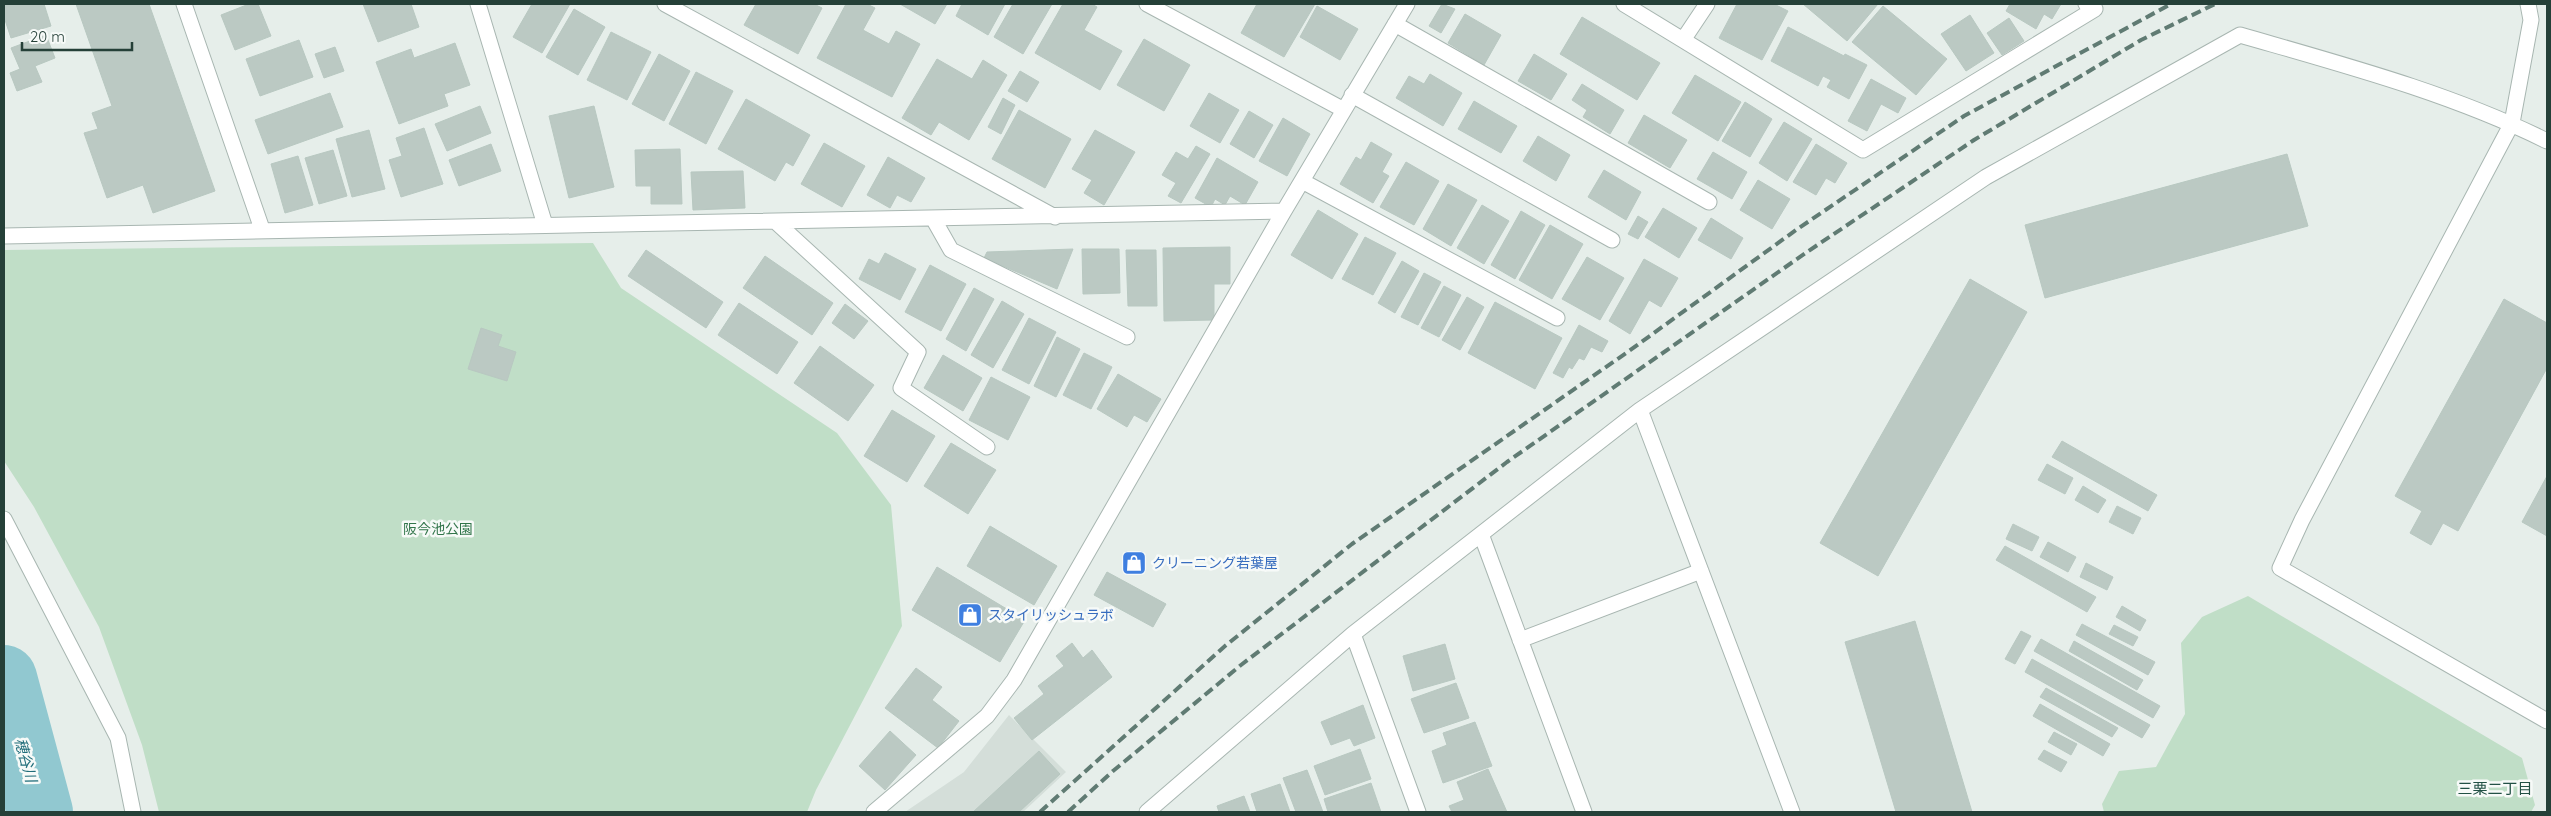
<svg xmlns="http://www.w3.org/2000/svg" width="2551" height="816" font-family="Quicksand,'Noto Sans JP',sans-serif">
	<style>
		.built { fill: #d4ded9 }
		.green { fill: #c0dec7 }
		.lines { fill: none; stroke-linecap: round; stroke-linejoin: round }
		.river { stroke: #91c8d0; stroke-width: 66 }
		.building { fill: #bbc9c3; stroke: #b8c8c1 }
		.minor-casing { stroke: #a8b6b1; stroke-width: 17 }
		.minor { stroke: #fff; stroke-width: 15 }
		.rail { stroke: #607b73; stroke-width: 4; stroke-dasharray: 10 5; stroke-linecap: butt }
		.labels { text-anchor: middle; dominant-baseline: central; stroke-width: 5; stroke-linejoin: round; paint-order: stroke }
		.park-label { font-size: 14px; fill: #31754a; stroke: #f7faf8 }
		.shop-label { font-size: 14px; fill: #366cbe; stroke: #f7faf8; text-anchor: start }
		.water-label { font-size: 15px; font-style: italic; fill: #216d7a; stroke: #f7faf8 }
		.neighbourhood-label { font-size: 15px; fill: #225145; stroke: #f7faf8 }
	</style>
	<rect width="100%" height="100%" fill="#e6eeea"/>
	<path class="built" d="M1009,715L1066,772L1023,812H905L964,772Z"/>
	<path class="green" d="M593,243L621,288L837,433L891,505L902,626L816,790L807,812H159L142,745L99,627L34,507L4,461V250Z
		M2248,596L2522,758L2535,805L2531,812H2104L2102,804L2119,771L2156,767L2185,714L2181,643L2202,617Z"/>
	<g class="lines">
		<path class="river" d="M4,678L40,812"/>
	</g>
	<path class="building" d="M4,4H44L51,26L11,38L4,17Z
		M76,4H149L215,191L153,213L143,185L107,198L84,133L98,129L92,113L112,106Z
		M249,4H258L271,36L235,50L221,15Z
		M363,4H411L419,27L378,42Z
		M532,4H570L542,53L513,37Z
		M756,4H814L822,8L798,54L744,25Z
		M846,4H867L875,8L863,30L889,44L896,31L920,44L892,97L817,58Z
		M900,4H947L935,24Z
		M962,4H1005L988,35L956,16Z
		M1013,4H1052L1023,54L994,37Z
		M1063,4H1092L1097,7L1084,30L1122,51L1100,90L1035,53Z
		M1257,4H1315L1284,57L1241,33Z
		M1442,4L1455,9L1441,33L1429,26Z
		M1737,4H1774L1788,11L1762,60L1719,38Z
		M1803,4H1878L1847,41Z
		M2010,4H2061L2052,19L2044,14L2036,29L2006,11Z
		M1317,6L1358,29L1340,60L1300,37Z
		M1883,6L1947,59L1916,95L1852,42Z
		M574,9L605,27L578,75L546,57Z
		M1465,14L1501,35L1484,65L1448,43Z
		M1970,15L1994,53L1966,71L1941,34Z
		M1582,17L1660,63L1637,100L1560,54Z
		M2009,18L2024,41L2002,55L1987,33Z
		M1788,27L1844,56L1845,54L1867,65L1849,99L1827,87L1831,80L1823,76L1818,86L1771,61Z
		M611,32L651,52L627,100L587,80Z
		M46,35L55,58L35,66L42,82L17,91L10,73L20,69L11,48Z
		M1144,39L1190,65L1164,111L1117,85Z
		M299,40L313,77L260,96L246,59Z
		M455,43L470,85L444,94L448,106L399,124L376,62L411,49L414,58Z
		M335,47L344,71L324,78L315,54Z
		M659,54L690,71L664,121L632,104Z
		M1534,54L1567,74L1551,100L1518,81Z
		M937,59L972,79L983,60L1007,75L969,140L939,122L931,135L902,118Z
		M1020,71L1039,82L1027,102L1008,91Z
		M696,72L733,91L706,144L669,124Z
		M1430,74L1462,93L1443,126L1396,98L1409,76L1424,84Z
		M1695,75L1741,102L1718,141L1672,113Z
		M1871,79L1906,98L1898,113L1881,104L1867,131L1848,121Z
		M1582,84L1624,110L1610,134L1583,117L1587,110L1572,100Z
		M330,93L343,127L268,154L255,120Z
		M1209,93L1239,110L1220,143L1190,126Z
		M1003,98L1015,105L1001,134L988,127Z
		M746,99L810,135L793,166L786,162L775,181L718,149Z
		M1474,101L1517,126L1501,153L1458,129Z
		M1745,102L1772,119L1750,157L1722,141Z
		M480,106L491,133L447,151L435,124Z
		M594,106L614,187L569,198L549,116Z
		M1019,110L1071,139L1045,188L992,159Z
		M1249,111L1273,125L1254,158L1230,144Z
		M1644,115L1687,140L1670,168L1628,143Z
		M1283,118L1310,134L1287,176L1259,161Z
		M1784,122L1812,139L1787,181L1759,163Z
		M424,128L443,184L401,197L389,160L402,156L396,138Z
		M369,130L385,189L352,197L336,139Z
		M1095,130L1135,152L1104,205L1084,193L1092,180L1072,169Z
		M1538,136L1570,155L1556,181L1523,161Z
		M1371,142L1392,154L1382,172L1389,176L1373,203L1340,184L1356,157L1361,160Z
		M824,143L865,166L842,207L801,184Z
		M491,144L501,171L459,186L449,160Z
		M1816,144L1847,163L1835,183L1826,178L1816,195L1793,182Z
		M1196,146L1210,154L1181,203L1168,196L1176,183L1162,175L1176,152L1188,159Z
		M680,149L682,204H651V186H636L635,150Z
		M333,150L347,196L319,204L305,158Z
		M1713,152L1747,172L1732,199L1697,179Z
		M2287,154L2308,226L2045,298L2025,225Z
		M298,156L313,205L285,213L271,164Z
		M888,157L925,178L911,202L897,195L890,208L867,195Z
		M1217,158L1258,182L1245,205L1230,196L1225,205L1215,199L1211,207L1195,198Z
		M1406,162L1439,181L1414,225L1380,207Z
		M1604,170L1641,192L1626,220L1588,197Z
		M743,171L745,208L693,210L691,172Z
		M1758,180L1790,199L1772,229L1740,210Z
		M1448,184L1477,200L1451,246L1423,229Z
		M1482,205L1509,221L1484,264L1457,248Z
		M1663,208L1697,228L1679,258L1645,237Z
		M1318,210L1358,234L1332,279L1291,255Z
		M1521,211L1545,225L1515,279L1491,265Z
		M1638,216L1648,222L1638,239L1628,234Z
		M1711,218L1743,238L1731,259L1698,240Z
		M1550,225L1583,244L1552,299L1519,280Z
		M1365,237L1396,253L1373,295L1342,279Z
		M1230,247V284H1214V320L1164,321L1163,248Z
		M1073,249L1057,289L984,258L987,252Z
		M1082,249H1119L1120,293L1083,294Z
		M646,250L723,302L706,328L628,276Z
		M1126,250H1156L1157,306H1128Z
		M885,253L916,269L900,300L859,279L869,259L879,264Z
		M765,256L833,303L812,335L743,288Z
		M1587,257L1624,278L1600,320L1562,299Z
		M1644,259L1678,278L1661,307L1649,300L1630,334L1609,321Z
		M1402,261L1419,271L1395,313L1378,303Z
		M930,265L966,284L941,331L905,312Z
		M1424,273L1441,282L1418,325L1401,317Z
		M1970,279L2027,312L1878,576L1820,543Z
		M1444,286L1461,295L1439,337L1421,328Z
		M974,288L994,299L966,351L946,339Z
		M1467,297L1484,307L1460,350L1442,340Z
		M2504,299L2547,323V368L2458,531L2443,523L2431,545L2410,533L2422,511L2395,496Z
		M1002,301L1024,314L993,368L971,355Z
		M1495,302L1562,338L1535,389L1468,353Z
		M739,303L798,342L777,374L718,335Z
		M845,304L868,321L854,339L832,323Z
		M1029,318L1056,332L1029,384L1002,370Z
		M1579,325L1608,341L1602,352L1591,347L1584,360L1579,358L1572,369L1569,367L1563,378L1553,373Z
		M481,328L502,335L498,346L516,352L507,381L468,369Z
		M1057,337L1080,349L1056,397L1034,386Z
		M820,346L874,385L848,421L794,383Z
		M1084,353L1112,367L1091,409L1063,395Z
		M943,355L982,378L963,411L924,388Z
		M1118,374L1161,399L1147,422L1134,415L1127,427L1097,409Z
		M991,377L1030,397L1008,440L969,420Z
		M892,410L935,436L907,482L864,456Z
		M2062,441L2157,495L2148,511L2052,457Z
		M951,443L996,470L968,514L924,486Z
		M2047,464L2073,478L2065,494L2038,480Z
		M2547,476V536L2522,522Z
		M2083,486L2106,500L2098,513L2075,500Z
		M2117,506L2141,518L2133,534L2109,522Z
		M2013,524L2039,537L2032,551L2006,539Z
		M990,526L1057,566L1034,605L967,566Z
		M2048,542L2076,557L2068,572L2040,557Z
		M2005,546L2096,597L2087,612L1996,560Z
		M2086,563L2113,577L2107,590L2080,577Z
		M937,567L1025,620L1000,662L912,610Z
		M1107,572L1166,604L1153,627L1094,595Z
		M2122,606L2146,620L2140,631L2116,617Z
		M1915,621L1972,812H1896L1845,642Z
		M2082,624L2155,662L2148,675L2076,635Z
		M2114,625L2138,637L2133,646L2109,634Z
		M2021,631L2031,636L2015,664L2005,659Z
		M2041,639L2160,706L2153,718L2034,651Z
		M2074,641L2143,680L2137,690L2069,651Z
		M1072,643L1083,658L1092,650L1112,677L1032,740L1014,718L1044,694L1038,686L1064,666L1056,656Z
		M1445,644L1455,679L1413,691L1403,656Z
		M2032,659L2150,725L2142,738L2025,672Z
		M916,668L942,687L932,700L959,721L938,748L885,708Z
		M1456,683L1469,718L1424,733L1411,699Z
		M2046,688L2118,728L2112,737L2040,697Z
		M2040,704L2110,744L2103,756L2033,716Z
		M1363,705L1375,738L1354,746L1350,738L1331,745L1321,722Z
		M1475,722L1492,766L1443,783L1432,751L1447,745L1443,733Z
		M890,731L916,755L885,790L859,766Z
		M2054,732L2077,744L2071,755L2048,742Z
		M1360,749L1371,779L1325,795L1314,766Z
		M2044,750L2067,762L2061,772L2038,759Z
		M1039,751L1060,774L1019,812H973Z
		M1488,769L1507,812H1452L1449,806L1464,800L1457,782Z
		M1307,770L1323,812H1296L1283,778Z
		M1371,783L1381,812H1328L1324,799Z
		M1280,784L1290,812H1257L1251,794Z
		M1244,796L1250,812H1219L1217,806Z"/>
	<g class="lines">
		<defs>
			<path id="minor" d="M184,4L262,229
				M478,4L545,225
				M665,4L1055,217
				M1147,4L1344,110
				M1624,4L1863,150L2095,9L2086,4
				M2528,4L2531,20L2512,123L2302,520L2280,568L2547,721
				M1395,24L1709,202
				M1683,40L1707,4
				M1352,95L1612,240
				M1302,181L1557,318
				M934,220L951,250L1127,337
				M776,222L918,352L901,388L987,447
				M4,236C431,224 857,223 1284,211
				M1640,410L1792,812
				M4,519L118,738L133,812
				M1481,534L1584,812
				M1353,634L1418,812
				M1520,640L1701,571
				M874,812L987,716L1014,680L1284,211L1407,4
				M1147,812L1353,634L1640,410L1986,177L2240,35C2344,65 2450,93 2547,141"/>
		</defs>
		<use href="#minor" class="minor-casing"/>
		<use href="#minor" class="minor"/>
		<path class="rail" d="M1040,812L1225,646L1352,544L1629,351L1796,230L1964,116L2171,4
			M1068,812L1113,771L1241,665L1507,462L1807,252L1974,140L2141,40L2215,4"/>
	</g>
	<defs>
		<symbol id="shop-square" viewBox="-11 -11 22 22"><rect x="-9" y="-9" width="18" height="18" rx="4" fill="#3f7fe0" stroke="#f7faf8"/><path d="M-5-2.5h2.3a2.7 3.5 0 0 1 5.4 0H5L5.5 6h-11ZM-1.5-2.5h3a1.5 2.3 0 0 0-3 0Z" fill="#fff"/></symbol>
	</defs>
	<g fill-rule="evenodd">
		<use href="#shop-square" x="1120" y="549" width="28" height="28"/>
		<use href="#shop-square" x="956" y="601" width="28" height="28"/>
	</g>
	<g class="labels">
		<g class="park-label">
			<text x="438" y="529">阪今池公園</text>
		</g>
		<g class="shop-label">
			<text x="1152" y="563">クリーニング若葉屋</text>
			<text x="988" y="615">スタイリッシュラボ</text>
		</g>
		<g class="water-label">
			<text transform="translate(26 760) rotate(75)">穂谷川</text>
		</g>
		<g class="neighbourhood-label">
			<text x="2495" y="788">三栗二丁目</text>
		</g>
	</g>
	<rect width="2551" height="816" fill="none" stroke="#254038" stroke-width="10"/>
	<path d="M22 42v8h110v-8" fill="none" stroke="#254038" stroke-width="2.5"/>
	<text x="30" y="42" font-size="15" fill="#254038" stroke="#f7faf8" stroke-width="4" paint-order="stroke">20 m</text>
</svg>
